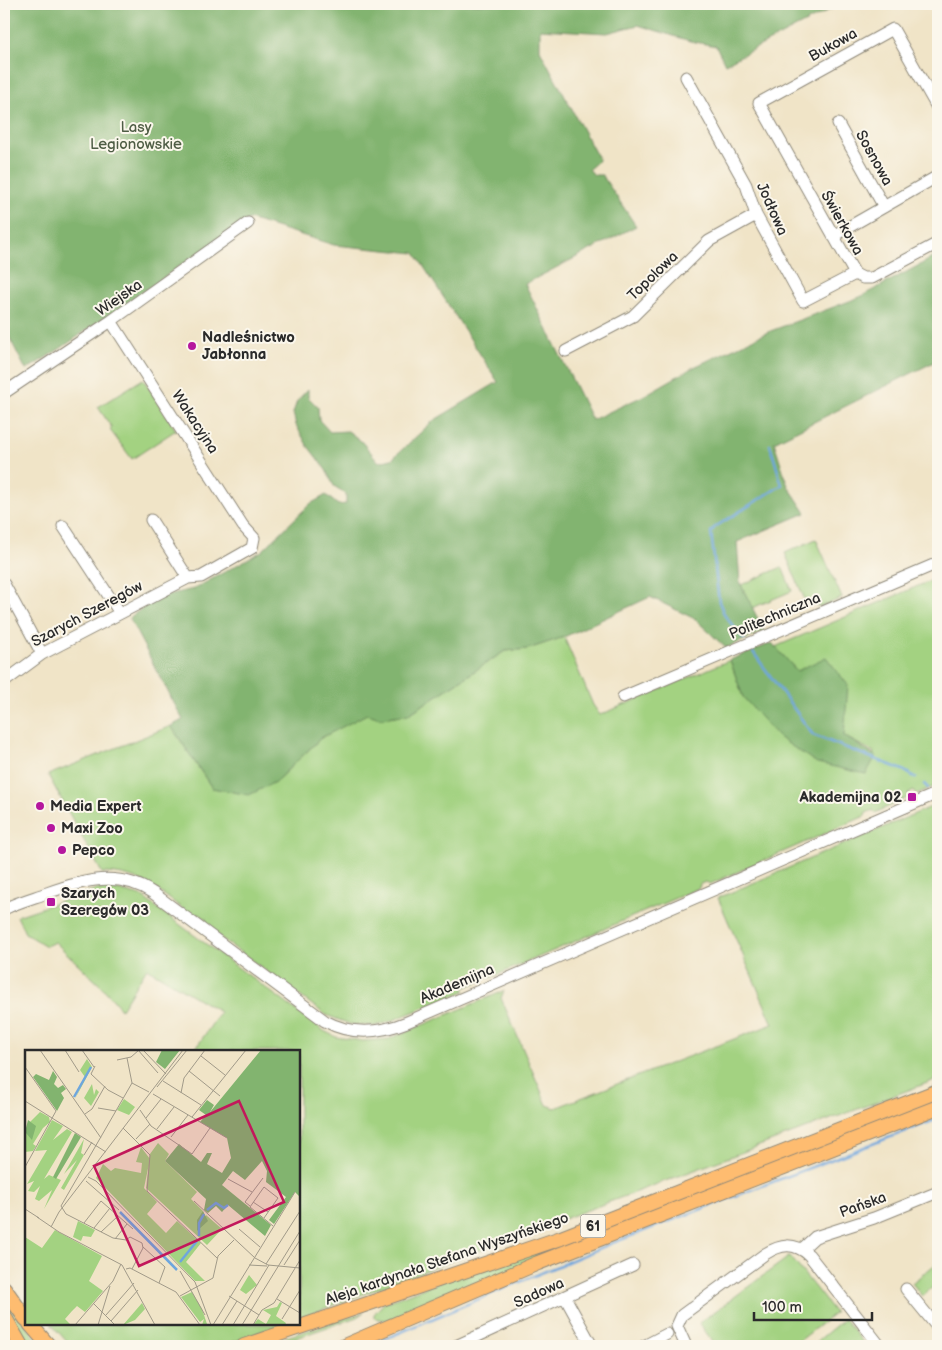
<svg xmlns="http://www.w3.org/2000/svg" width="942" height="1350" font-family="'Balsamiq Sans',sans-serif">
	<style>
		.green { fill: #a3d281; stroke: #677e56 }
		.forest { fill: #82b46f; stroke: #56704d }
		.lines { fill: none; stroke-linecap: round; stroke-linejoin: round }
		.stream { stroke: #6ea6dd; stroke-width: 2.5 }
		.minor-casing { stroke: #8e8879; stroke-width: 13 }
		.major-casing { stroke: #8e8879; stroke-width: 16 }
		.minor { stroke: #fff; stroke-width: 11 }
		.major { stroke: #febc70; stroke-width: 14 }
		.poi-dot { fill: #b5179e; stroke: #fbf7ec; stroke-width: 2 }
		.labels { text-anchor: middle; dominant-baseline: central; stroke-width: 4; stroke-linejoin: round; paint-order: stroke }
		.shield { fill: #fbf7ec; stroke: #696865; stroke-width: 1 }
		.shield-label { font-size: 14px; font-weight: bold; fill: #2b2b2b }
		.street-label { font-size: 15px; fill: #2b2b2b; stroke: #fbf7ec }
		.park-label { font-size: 15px; fill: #4f5d45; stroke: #fbf7ec }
		.poi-label { font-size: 15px; font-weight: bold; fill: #2b2b2b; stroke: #fbf7ec; text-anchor: start }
		.inset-river { fill: none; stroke: #6ea6dd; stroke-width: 2.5 }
		.inset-road { fill: none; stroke: #a19a89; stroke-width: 1 }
		.view { fill: #c2185b; fill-opacity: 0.15; stroke: #c2185b; stroke-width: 2.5 }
		.inset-edge { fill: none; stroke: #2b2b2b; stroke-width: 2.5 }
	</style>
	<rect width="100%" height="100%" fill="#fbf7ec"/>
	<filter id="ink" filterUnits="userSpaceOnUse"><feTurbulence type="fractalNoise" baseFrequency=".02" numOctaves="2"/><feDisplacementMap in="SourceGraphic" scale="10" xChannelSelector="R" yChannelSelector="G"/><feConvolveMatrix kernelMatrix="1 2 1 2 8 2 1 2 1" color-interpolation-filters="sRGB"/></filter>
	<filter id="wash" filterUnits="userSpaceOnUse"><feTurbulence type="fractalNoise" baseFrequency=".0096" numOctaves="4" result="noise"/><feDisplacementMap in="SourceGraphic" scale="20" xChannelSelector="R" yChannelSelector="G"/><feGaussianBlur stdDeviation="1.12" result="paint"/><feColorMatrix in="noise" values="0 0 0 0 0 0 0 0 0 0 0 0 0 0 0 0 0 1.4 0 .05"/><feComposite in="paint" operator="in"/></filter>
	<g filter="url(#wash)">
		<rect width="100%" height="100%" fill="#f0e4c7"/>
		<path class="green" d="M143,379L176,430L132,459L110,430L112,428L98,407Z
			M816,539L842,598L820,607L805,600L785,553Z
			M782,567L792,591L752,608L741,585Z
			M937,578L938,785L916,794L914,791L908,794L909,797L875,813L873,810L866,813L865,816L710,884L706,882L700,884L699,888L490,978L487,976L481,978V981L464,988L465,991L386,1023L374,1026L350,1024L326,1015L206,927V919L199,914L191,915C161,893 141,873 102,873L48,775L171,726L212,788L275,782L321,738L367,713L381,718L409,714L505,651L528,649L564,637L593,705L600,715L730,660L743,697L865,774L874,752L843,736L797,671L775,647Z
			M938,804V1079L299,1318V1051H194L220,1012L147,968L121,1009L103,988L55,942L46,946L25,933L17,916L97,889H114L141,896L324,1031L336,1037L363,1041L389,1039L504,991L501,998L547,1105L555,1108L773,1024L718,898Z
			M938,1094V1100L393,1319L385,1320L374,1318V1314L384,1303Z
			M790,1256L835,1313L793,1346H716L699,1323Z
			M938,1262V1283L922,1296L912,1283Z
			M4,1298L42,1346H29L4,1304Z
			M364,1312L357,1317L272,1346H259Z
			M844,1319L866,1346H819L816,1342Z
			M51,1324H283L222,1346H71Z"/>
		<path class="forest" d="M4,4H841L725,64L716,46L690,41L638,25L607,33L540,29V50L599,160L589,169L594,175H602L636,226L525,284L592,420L643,396L692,368L768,332L860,297L938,255V360L774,442L788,486L806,513L737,542L740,583L764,631L726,648L695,619L650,597L564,637L528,649L505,651L409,714L381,718L367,714L321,738L275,782L249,795L212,788L171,726L183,720L129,618L158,597L194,589L262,551L310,504L326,495L338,505L346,504V494L334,486L326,470L307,445L296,425L293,413L297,401L308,389V397L318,407L319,420L330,432L348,431L361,441L379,462L392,459L433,421L498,382L415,253L334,245L249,219L61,348L26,370L4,327Z
			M772,643L797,671L826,657L848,685L844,736L876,756L866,774L817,763L778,737L743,697L730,660Z"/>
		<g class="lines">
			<path class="stream" d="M744,639L725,616L719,602L711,532L715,527L782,485L770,445
				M753,652L813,735L903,770L916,778
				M924,784L928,788
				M368,1346L610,1244L938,1119"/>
		</g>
	</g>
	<g filter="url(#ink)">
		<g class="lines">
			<defs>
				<path id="minor" d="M686,77L746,185L756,215L803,301L855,274
					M938,109L893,29L759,103L855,274L863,278H872L938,243
					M838,124L884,207
					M833,236L938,176
					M566,351L633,316L709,241L756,215
					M4,393L111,321L248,223
					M151,520L188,578
					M63,526L120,613
					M4,584L42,654
					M4,682L42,654L188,578L201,577L252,548L254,538L243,526L111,321
					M623,697L938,563
					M4,909C18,902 33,898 47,893C83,880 119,870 153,893L325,1021C352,1036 380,1033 407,1022L938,793
					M802,1249L815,1237L874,1218L938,1192
					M906,1289L938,1328
					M565,1297L592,1346
					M456,1346L633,1265
					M644,1346L667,1334
					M686,1346L677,1326L682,1315L765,1254C781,1244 794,1242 809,1255L880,1346"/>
				<path id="major" d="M4,1288L26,1319
					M4,1316L21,1346
					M30,1324L49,1346
					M244,1346L561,1238L938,1091
					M344,1346L538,1263L938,1107"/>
			</defs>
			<use href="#minor" class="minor-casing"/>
			<use href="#major" class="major-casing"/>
			<use href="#minor" class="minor"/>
			<use href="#major" class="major"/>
		</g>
	</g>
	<g class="poi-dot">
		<circle cx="192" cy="346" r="5"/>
		<rect x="907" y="792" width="10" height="10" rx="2.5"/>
		<circle cx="40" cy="806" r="5"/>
		<circle cx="51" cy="828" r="5"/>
		<circle cx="62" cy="850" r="5"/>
		<rect x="46" y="897" width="10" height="10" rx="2.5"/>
	</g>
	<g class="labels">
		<rect class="shield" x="580.5" y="1214.5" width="25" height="23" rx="4"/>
		<g class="shield-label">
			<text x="593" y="1226">61</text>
		</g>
		<g class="street-label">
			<text transform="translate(833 45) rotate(-29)">Bukowa</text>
			<text transform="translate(874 158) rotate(61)">Sosnowa</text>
			<text transform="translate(772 209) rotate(66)">Jodłowa</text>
			<text transform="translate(842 223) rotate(61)">Świerkowa</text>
			<text transform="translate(653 276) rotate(-44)">Topolowa</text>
			<text transform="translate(119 298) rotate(-35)">Wiejska</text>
			<text transform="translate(195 422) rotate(57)">Wakacyjna</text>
			<text transform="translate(87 614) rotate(-28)">Szarych Szeregów</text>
			<text transform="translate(775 616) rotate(-23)">Politechniczna</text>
			<text transform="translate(457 984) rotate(-23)">Akademijna</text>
			<text transform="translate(863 1205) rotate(-20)">Pańska</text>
			<text transform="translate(447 1259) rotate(-19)">Aleja kardynała Stefana Wyszyńskiego</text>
			<text transform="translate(539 1293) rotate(-24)">Sadowa</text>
		</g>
		<g class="park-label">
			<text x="136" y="127">Lasy<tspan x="136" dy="17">Legionowskie</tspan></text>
		</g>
		<g class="poi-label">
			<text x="202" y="337">Nadleśnictwo<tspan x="202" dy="17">Jabłonna</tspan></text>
			<text x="902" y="797" text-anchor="end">Akademijna 02</text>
			<text x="50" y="806">Media Expert</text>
			<text x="61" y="828">Maxi Zoo</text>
			<text x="72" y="850">Pepco</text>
			<text x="61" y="893">Szarych<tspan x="61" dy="17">Szeregów 03</tspan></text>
		</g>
	</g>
	<g transform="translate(25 1050)">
		<rect width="275" height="275" fill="#f0e4c7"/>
		<path d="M62,9L67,17L50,49L60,27L55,20ZM67,34L69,45L71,39L74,42L66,56L59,48ZM99,49L110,57L104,65L92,60ZM15,62L24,67L25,72L18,78L8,94L11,96L8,101L0,102V82L5,86L9,79L5,72ZM27,70L38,76L28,90L42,79L47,82L19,129L24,125L36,130L19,159L27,140L14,151L10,149L15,136L9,142L3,141L9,131L2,134L22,100L10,101ZM59,89L56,103L59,105L39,140L36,138L52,110L39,124ZM133,93L144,104L140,111L172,142L166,149L178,161L172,181L181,165L197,179L182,195L121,138L125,104ZM116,97L125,109L119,138L132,152L122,164L141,183L152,171L176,193L161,212L180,231H170L71,128L78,114L86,121L90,118L116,123L117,113L111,112ZM53,171L70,180L66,187L58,186L56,191L48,187ZM30,180L77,206L64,231L78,241L60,262L52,256L47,261L40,269L46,275H0V187L17,198ZM224,225L232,235L221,244L215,240ZM167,242L177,259L182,274L177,275L179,269L175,272L156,247ZM255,252L257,253L251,266L261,273L260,275L229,274L233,269L241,274L246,265L238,260L252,257ZM117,253L120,259L110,270L98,275Z" fill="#a3d281"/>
		<path d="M137,0H155L140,19L131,12ZM236,0H275V147L270,142L249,174L244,170L261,147L241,132L242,121L237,111L220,130L208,121L197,135L246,175L240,186L203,155L197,162L191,156L183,163L179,160L181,149L140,111L154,94L176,112L182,103H187L182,114L197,123L206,108L202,88L175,72L181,65L174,60L182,50L189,55L185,62ZM28,21L32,27L29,34L33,38L38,35L41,39L36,43L39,48L32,61L8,27L11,24L24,30ZM3,70L11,76L7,90L0,82ZM50,83L56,87L31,129L28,127ZM178,161L183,171L172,181V170Z" fill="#82b46f"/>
		<path class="inset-river" d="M49,47L66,17M182,160L191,153L199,158L203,155M95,162L152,220M174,186V173L179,164M155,212L172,191"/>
		<path class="inset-road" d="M15,0L76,88M40,0L54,22M57,0L69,17M113,0L133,23M118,0L141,24M176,6L200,25M102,8L107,33L36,156L41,164L88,188L101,190L105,187L117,193L118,198L107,219M92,10L106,7L114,0M70,16L66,24L83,40L98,48M0,17L31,61L0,117M164,21L195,46M138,31L176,55M107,33L124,42M132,37L162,0M156,43L159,28L180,0M128,44L202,88M0,51L81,102M73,58L91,61M115,60L126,76L167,104L185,78M60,64L67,59L80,36M167,67L221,0M121,68L136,49M98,78L125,105L122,141L192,208M132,79L149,57M146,87L163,65M111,89L125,74M59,105L67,92M63,127L71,131L170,232L186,275M203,129L227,142M61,131L94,160M169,151L230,208L243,215L275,218M228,152L243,162M225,156L220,152L238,128M0,159L14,168M12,167L34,182L97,215L130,275M239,168L253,148L239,137L225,157L248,176M59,173L76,151L108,179M26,177L34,162L158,0M69,178L85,158M214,179L235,197M76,182L93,166M90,189L102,174M118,197L140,217L134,233M241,214L275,161M224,215L242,216M254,215L275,181M259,215L275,190M101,219L105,218L151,242L175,275M155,221L180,265M155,246L188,228L193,206L209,190M204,246L234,265M252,249L275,263M68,253L90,275M81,265L109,233M257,269L275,240M86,271L113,240M50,275L88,231L96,214M73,275L85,236M188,275L270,142M197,275L212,251M208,275L244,215M217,275L254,215M228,275L237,260L249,253L275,210"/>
		<path class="view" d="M214,51L259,152L114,216L69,116Z"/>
		<rect width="275" height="275" class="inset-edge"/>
	</g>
	<rect width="942" height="1350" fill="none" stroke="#fbf7ec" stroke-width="20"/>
	<path d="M754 1312v8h118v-8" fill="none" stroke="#2b2b2b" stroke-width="2.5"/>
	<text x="762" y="1312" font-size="15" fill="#2b2b2b" stroke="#fbf7ec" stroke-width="4" paint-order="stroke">100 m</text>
</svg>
